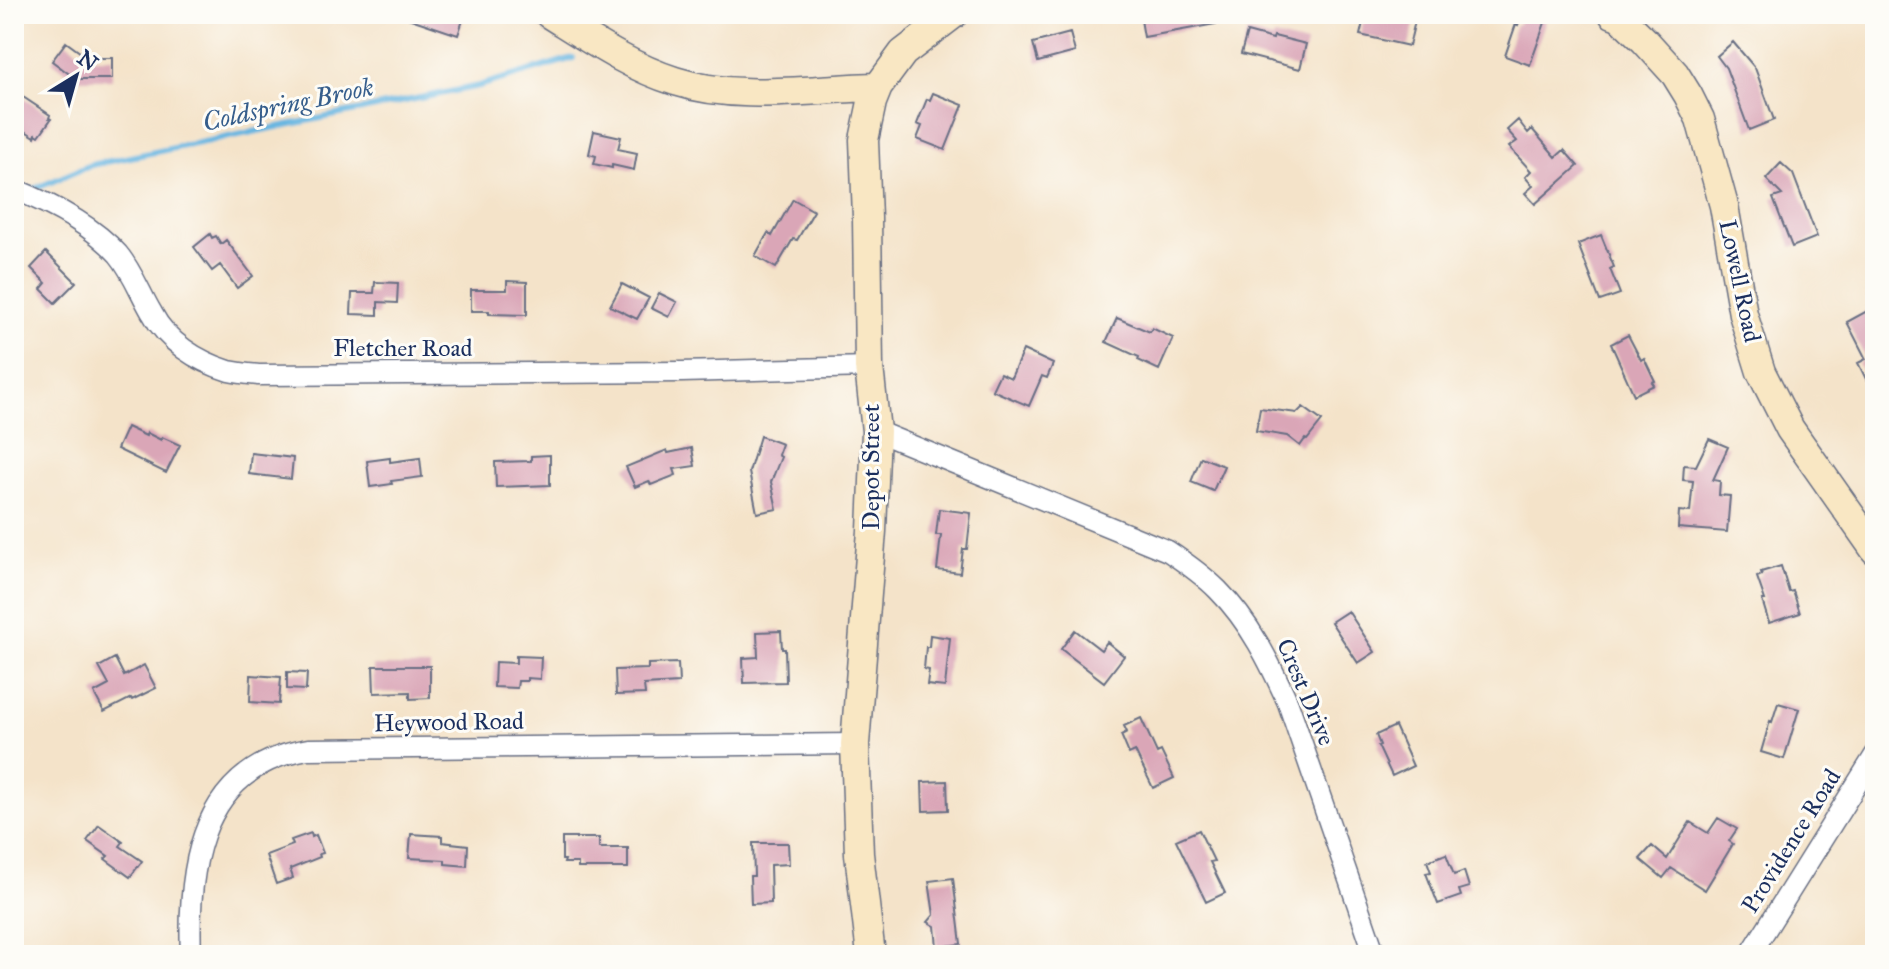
<svg xmlns="http://www.w3.org/2000/svg" width="1889" height="969" font-family="'IM FELL Great Primer',serif">
	<style>
		.lines { fill: none; stroke-linecap: round; stroke-linejoin: round }
		.stream { stroke: #67b6e1; stroke-width: 6 }
		.building { fill: #daa6b7 }
		.street-casing { stroke: #676e83; stroke-width: 23 }
		.secondary-casing { stroke: #676e83; stroke-width: 31 }
		.street { stroke: #fff; stroke-width: 20 }
		.secondary { stroke: #f9e7c3; stroke-width: 28 }
		.labels { text-anchor: middle; dominant-baseline: central; stroke-width: 6; stroke-linejoin: round; paint-order: stroke }
		.street-label { font-size: 24px; fill: #1b2f5e; stroke: #fdfcf7 }
		.water-label { font-size: 26px; font-style: italic; fill: #365e8c; stroke: #fdfcf7 }
	</style>
	<rect width="100%" height="100%" fill="#fdfcf7"/>
	<filter id="ink" filterUnits="userSpaceOnUse"><feTurbulence type="fractalNoise" baseFrequency=".0125" numOctaves="2"/><feDisplacementMap in="SourceGraphic" scale="16" xChannelSelector="R" yChannelSelector="G"/><feConvolveMatrix kernelMatrix="1 2 1 2 8 2 1 2 1" color-interpolation-filters="sRGB"/></filter>
	<filter id="wash" filterUnits="userSpaceOnUse"><feTurbulence type="fractalNoise" baseFrequency=".006" numOctaves="4" result="noise"/><feDisplacementMap in="SourceGraphic" scale="32" xChannelSelector="R" yChannelSelector="G"/><feGaussianBlur stdDeviation="1.8" result="paint"/><feColorMatrix in="noise" values="0 0 0 0 0 0 0 0 0 0 0 0 0 0 0 0 0 1.4 0 .05"/><feComposite in="paint" operator="in"/></filter>
	<g filter="url(#wash)">
		<rect width="100%" height="100%" fill="#f4e3c9"/>
		<g class="lines">
			<path class="stream" d="M602,21L611,14
				M32,190L91,165L479,86L573,58"/>
		</g>
		<g id="blocks">
			<path class="building" d="M405,14H465L458,35L405,17Z
				M1140,14H1231L1232,21L1144,37Z
				M1365,14H1385L1415,21L1409,46L1360,35Z
				M1522,14H1548L1530,65L1505,56L1516,24L1518,25Z
				M1247,32L1273,39L1274,36L1306,44L1300,69L1241,54Z
				M1070,33L1075,52L1038,62L1033,43Z
				M66,42L88,58H112V79H76L52,61Z
				M1733,42L1755,68L1774,120L1749,130L1726,68L1717,56Z
				M14,91L50,115L49,118L51,119L39,136L36,134L35,137L14,124Z
				M933,93L963,105L945,150L917,139L922,126L917,124L927,99L930,100Z
				M1518,120L1528,133L1532,129L1556,157L1564,150L1578,166L1535,204L1525,193L1533,186L1525,177L1531,171L1509,147L1517,141L1507,130Z
				M594,131L621,137L618,149L637,153L634,170L612,165V168L594,164L596,156L589,154Z
				M1781,163L1793,174L1817,237L1792,247L1773,198L1782,195L1766,179Z
				M793,199L814,211L797,240L793,239L776,268L755,256L768,233L772,236Z
				M210,234L212,238L216,236L221,244L226,240L253,276L237,288L220,265L212,271L194,247Z
				M1601,235L1614,267L1610,269L1620,294L1600,301L1578,244Z
				M46,252L76,282L55,303L41,289L46,283L31,268Z
				M507,281L527,282V315L489,314V311H471V290H507Z
				M375,282L398,283L397,303L378,302V315L351,314L352,293H374Z
				M622,284L649,298L637,319L610,306Z
				M659,293L677,302L669,317L651,308Z
				M1867,311L1875,326V397L1858,363L1866,359L1847,322Z
				M1117,318L1150,332L1152,328L1173,338L1159,370L1138,360L1139,357L1106,342Z
				M1628,335L1641,360L1644,358L1655,381L1652,382L1654,385L1634,395L1611,344Z
				M1023,350L1053,364L1047,378L1042,376L1029,406L992,390L1000,373L1011,378Z
				M1303,407L1322,421L1307,440L1305,439L1300,446L1287,436L1256,431L1260,408L1297,413Z
				M127,427L146,436L147,433L161,440L162,437L180,445L166,473L117,449Z
				M760,436L782,444L778,455L781,457L771,482L777,509L757,513L749,472Z
				M1709,439L1728,447L1713,480L1720,481L1719,495L1730,496L1727,532L1678,528L1679,511L1690,512L1693,481L1683,480L1684,465L1696,466Z
				M692,448L695,466L674,469L676,475L651,485L649,481L635,487L626,467L667,450L668,453Z
				M251,453L293,458L291,479L249,474Z
				M550,455V485L496,487L495,462L531,461V456Z
				M1201,457L1224,466L1213,491L1191,482Z
				M390,458V462L420,458L422,477L391,481L392,484L370,487L367,461Z
				M939,509L971,513L967,549H963L960,573L937,570L941,535H936Z
				M1781,566L1789,592L1793,591L1800,613L1769,623L1762,600H1765L1757,577L1762,575L1761,572Z
				M1348,611L1375,652L1358,663L1331,622Z
				M1075,630L1101,650L1107,642L1124,656L1104,682L1061,649Z
				M781,631L782,649H785L786,682L744,683L743,658L758,657L757,632Z
				M930,635L950,638L945,687L927,685L929,670L924,669L926,647H929Z
				M516,656L541,657L540,679L527,678V681H518L517,688L494,687L495,662L516,663Z
				M115,658L124,676L144,665L156,688L132,700L131,698L104,712L94,693L109,685L99,667Z
				M678,663L679,683L644,685L645,694L616,695L615,670L648,669V664Z
				M373,666H430V698L410,699V692L374,693Z
				M287,672L307,673L306,690L287,689Z
				M251,675L281,677L279,704L250,702Z
				M1778,703L1799,709L1784,759L1761,752L1770,721L1772,722Z
				M1141,718L1157,753L1161,751L1174,778L1153,788L1135,751L1129,754L1121,735L1127,732L1124,726Z
				M1395,726L1413,766L1392,776L1378,746L1380,745L1376,735Z
				M947,781L948,810L923,811L922,782Z
				M1718,818L1737,829L1729,841L1733,844L1705,890L1671,868L1663,878L1640,859L1652,846L1667,859L1690,822L1708,833Z
				M99,825L123,842L120,846L142,861L130,877L105,859L108,856L87,841Z
				M1199,830L1214,861L1210,862L1225,893L1206,902L1176,840Z
				M311,833L312,837L316,835L323,853L319,854L320,857L290,869L293,878L276,884L266,855L293,845L291,840Z
				M411,834L442,836V842L468,845L467,866L445,864V860L409,858Z
				M562,838H599V848H628V868H578V863H564L565,860H562Z
				M753,843H788L789,864L770,865L771,903L751,904L750,876H754Z
				M1446,854L1454,875L1464,871L1469,887L1459,890L1461,896L1438,904L1426,873L1431,872L1427,861Z
				M953,878L961,944L937,947L935,926L928,922L934,915L929,881Z"/>
		</g>
	</g>
	<g filter="url(#ink)">
		<use href="#blocks" fill-opacity="0" stroke="#676e83" stroke-width="2"/>
		<g class="lines">
			<defs>
				<path id="street" d="M14,189C51,204 91,224 118,254C133,272 140,293 152,313C167,342 197,361 229,371C238,373 249,374 259,375L682,372L869,367
					M876,431L1168,551C1186,563 1203,575 1218,590C1250,622 1270,663 1288,703L1375,955
					M191,955C187,863 202,767 308,749L855,744
					M1750,955L1875,755"/>
				<path id="secondary" d="M549,14C589,39 630,67 675,81C740,102 811,88 878,87
					M1613,14L1619,16L1645,41L1675,74L1688,95L1700,119L1724,206L1743,314L1761,372L1790,429L1875,550
					M871,955L859,854L855,744L872,531L876,431L869,367L867,218L864,140L872,102L878,87L903,53L954,14"/>
			</defs>
			<use href="#street" class="street-casing"/>
			<use href="#secondary" class="secondary-casing"/>
			<use href="#street" class="street"/>
			<use href="#secondary" class="secondary"/>
		</g>
	</g>
	<g class="labels">
		<g class="street-label">
			<text transform="translate(1740 281) rotate(78)">Lowell Road</text>
			<text x="403" y="348">Fletcher Road</text>
			<text transform="translate(871 467) rotate(-90)">Depot Street</text>
			<text transform="translate(1306 692) rotate(67)">Crest Drive</text>
			<text transform="translate(449 722) rotate(-1)">Heywood Road</text>
			<text transform="translate(1791 841) rotate(-58)">Providence Road</text>
		</g>
		<g class="water-label">
			<text transform="translate(288 104) rotate(-12)">Coldspring Brook</text>
		</g>
	</g>
	<rect width="1889" height="969" fill="none" stroke="#fdfcf7" stroke-width="48"/>
	<g transform="translate(76 76) rotate(37)" stroke="#fdfcf7" stroke-width="6" paint-order="stroke">
	<path d="M0-6L14 30L0 20L-14 30Z" fill="#1b2f5e"/>
	<text y="-12" font-size="22" font-weight="bold" text-anchor="middle" fill="#1b2f5e">N</text>
	</g>
</svg>
